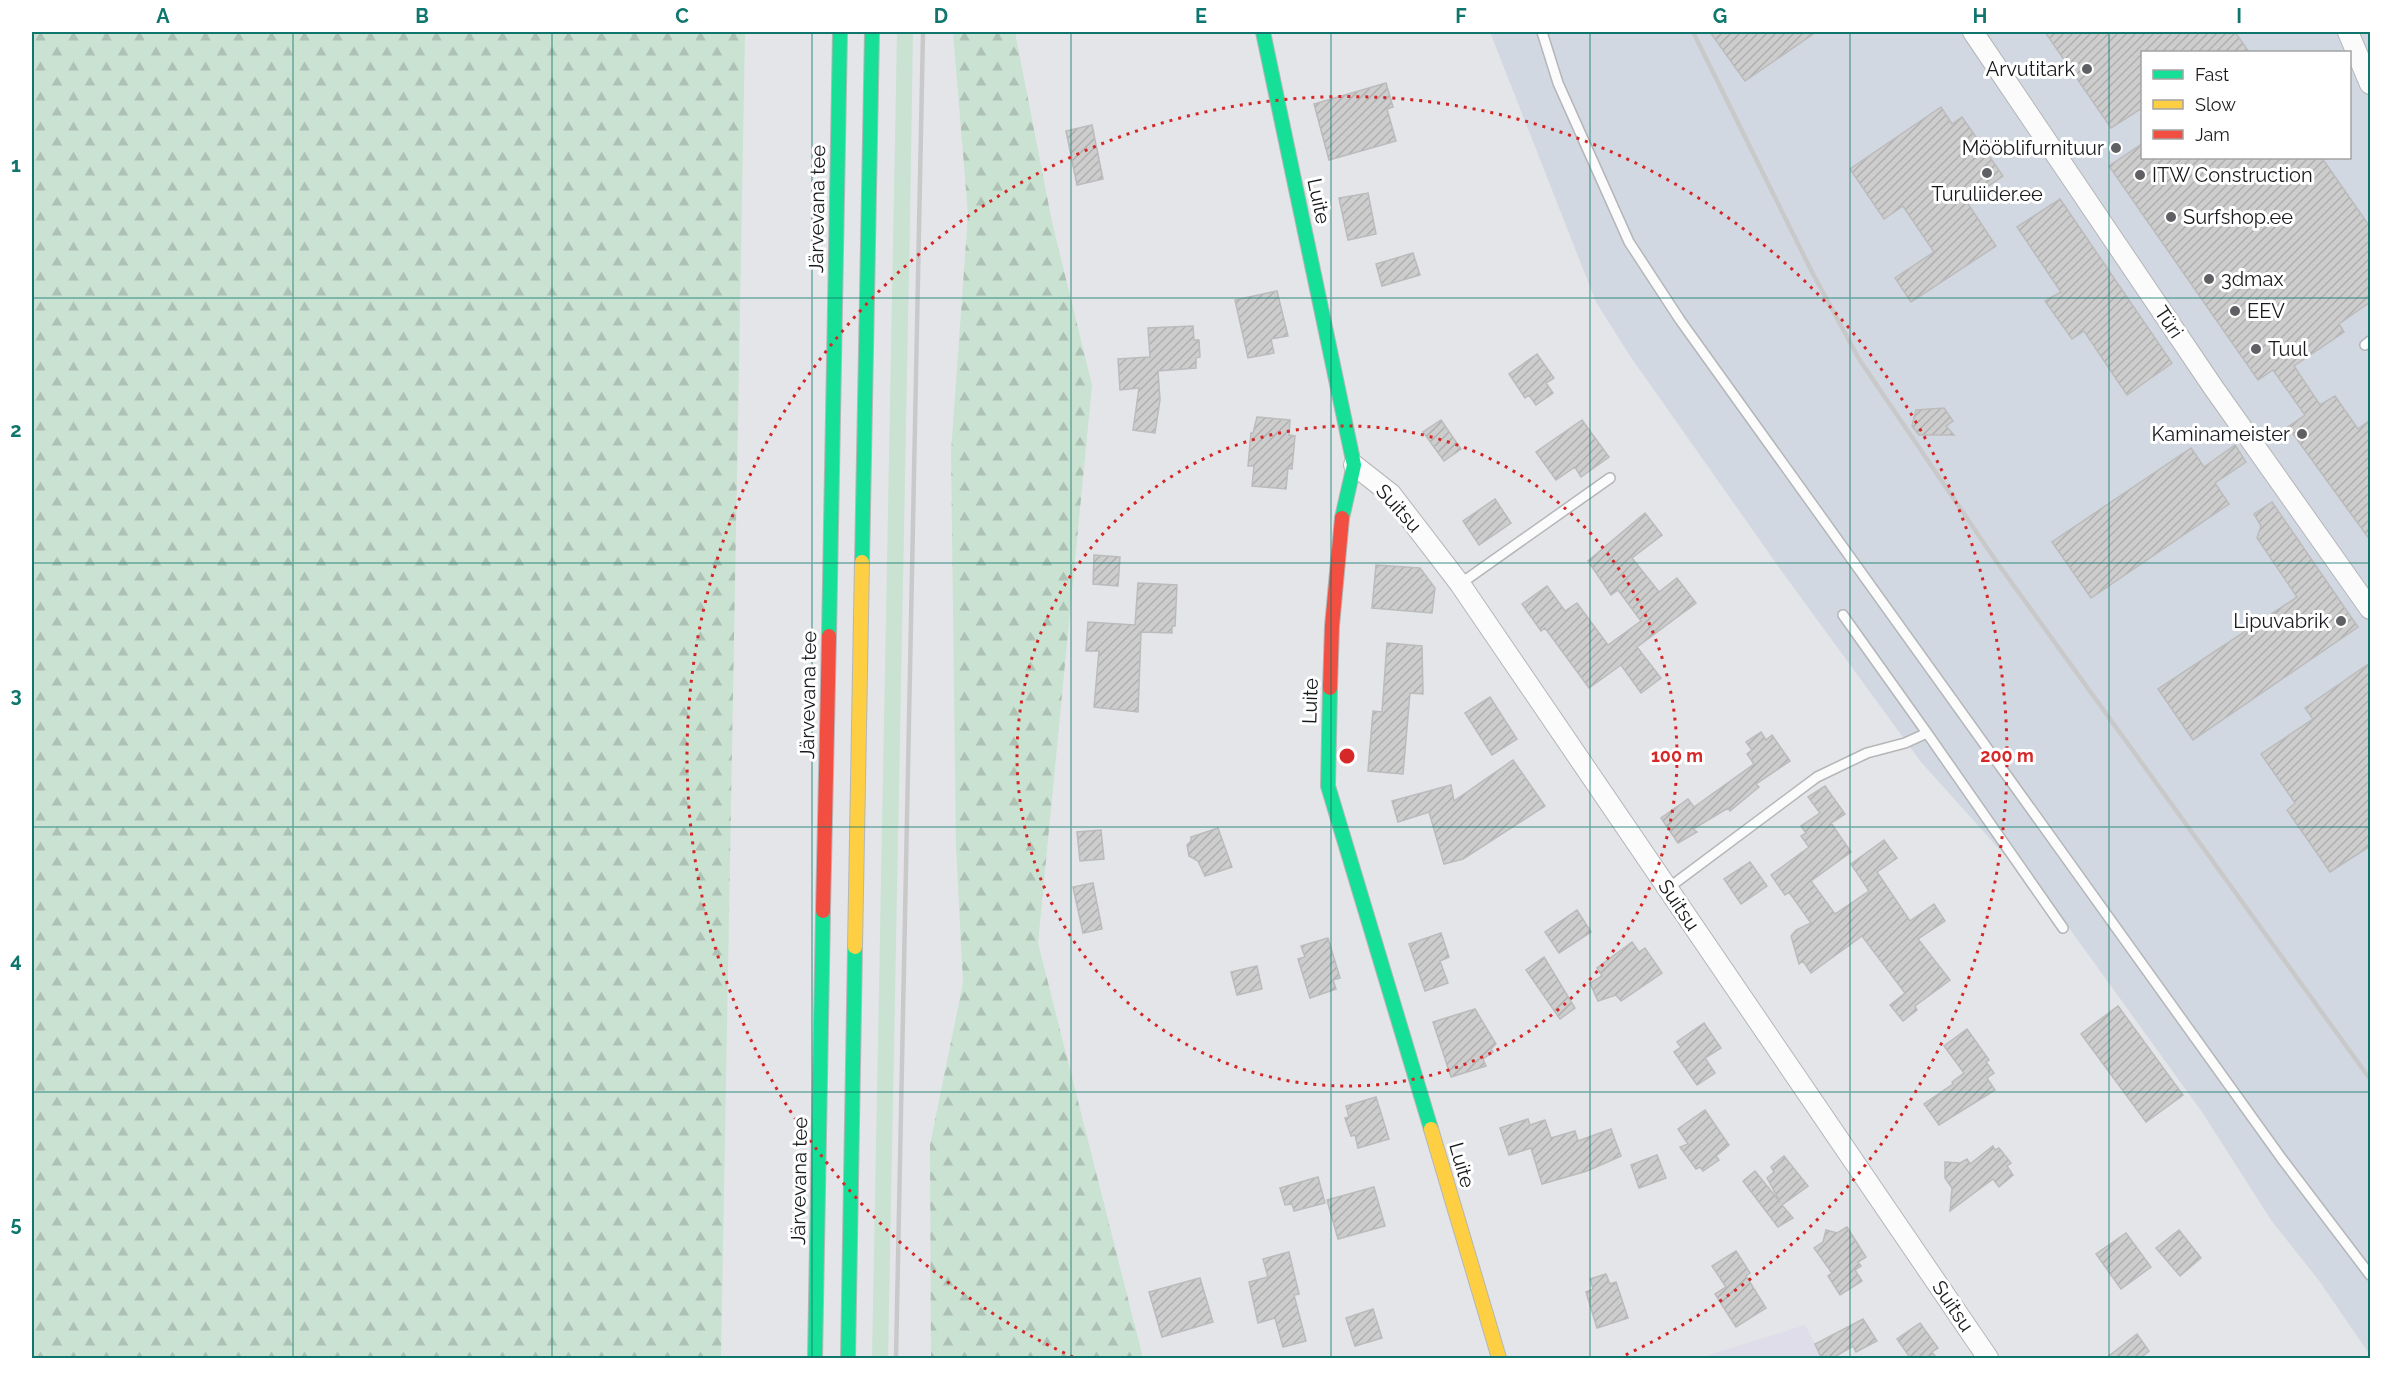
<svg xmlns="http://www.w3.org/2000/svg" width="2402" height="1390" font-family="Raleway,sans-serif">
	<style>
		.built { fill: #d2d8e1; fill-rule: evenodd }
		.education { fill: #dfddea }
		.grass { fill: #cae2d2 }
		.forest { fill: url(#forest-firs) }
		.building { fill: url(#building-hatch); stroke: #bbbbbc; stroke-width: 1.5 }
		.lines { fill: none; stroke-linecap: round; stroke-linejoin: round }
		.lane-casing { stroke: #b4b6b8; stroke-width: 12 }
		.street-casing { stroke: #b4b6b8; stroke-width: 22 }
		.fast-casing { stroke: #b4b6b8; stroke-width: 16 }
		.slow-casing { stroke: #b4b6b8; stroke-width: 16 }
		.jam-casing { stroke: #b4b6b8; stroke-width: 16 }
		.lane { stroke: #fbfbfc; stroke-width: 9 }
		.street { stroke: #fbfbfc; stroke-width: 20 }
		.fast { stroke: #16e098; stroke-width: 14 }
		.slow { stroke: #ffcf43; stroke-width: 14 }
		.jam { stroke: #f24e42; stroke-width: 14 }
		.rail { stroke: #c9c9ca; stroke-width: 4.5 }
		.grid { fill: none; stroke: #0f766e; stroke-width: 1.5; stroke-opacity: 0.55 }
		.ring { fill: none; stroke: #d62828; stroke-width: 3; stroke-dasharray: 3 6 }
		.poi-dot { fill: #5f6063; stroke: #fff; stroke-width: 2 }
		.labels { text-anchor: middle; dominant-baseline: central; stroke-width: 6; stroke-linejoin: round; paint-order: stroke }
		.poi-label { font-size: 20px; fill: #18191c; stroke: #fff; text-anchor: start }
		.street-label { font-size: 20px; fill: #18191c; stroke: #fff }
		.centre { fill: #d62828; stroke: #fff; stroke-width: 3 }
		.ring-label { font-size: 18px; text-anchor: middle; font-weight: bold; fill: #d62828; stroke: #fff; stroke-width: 6; stroke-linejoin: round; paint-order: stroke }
		.neatline { fill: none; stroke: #0f766e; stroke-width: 2 }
		.grid-label { font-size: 20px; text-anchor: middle; font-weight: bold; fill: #0f766e }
	</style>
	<defs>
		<pattern id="forest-firs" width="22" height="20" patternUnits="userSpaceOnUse" patternTransform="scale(1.5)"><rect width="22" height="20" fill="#cae2d2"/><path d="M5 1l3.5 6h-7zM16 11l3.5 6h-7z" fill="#adc1b4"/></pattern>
		<pattern id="building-hatch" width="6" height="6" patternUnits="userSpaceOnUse" patternTransform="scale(1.5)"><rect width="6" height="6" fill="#cecdce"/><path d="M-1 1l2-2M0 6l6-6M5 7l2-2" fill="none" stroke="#b0afb0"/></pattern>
	</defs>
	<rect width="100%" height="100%" fill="#e3e5e8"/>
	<path class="built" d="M1490,32H2370V1355L2320,1282L2271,1220L2202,1112L2064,921L1921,762L1783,573L1630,356L1596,302ZM2142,52H2350V158H2142Z"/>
	<path class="education" d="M1805,1325L1823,1358H1699Z"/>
	<path class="grass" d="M897,32H913L910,219L888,1358H872Z"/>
	<path class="forest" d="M32,32H745L721,1358H32Z
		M953,32H1015L1052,222L1092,385L1038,943L1143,1358H931L930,1145L963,983L956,847L951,452L968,214Z"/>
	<path class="building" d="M1710,32H1816L1745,81Z
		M2045,32H2235L2249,52H2142V108L2111,128Z
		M1386,83L1393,107L1387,109L1396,141L1329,160L1314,104Z
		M1941,107L1952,124L1962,117L2003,176L1966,201L1996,246L1911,302L1895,278L1934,252L1903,206L1884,219L1850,169Z
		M1092,125L1103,179L1077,185L1066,131Z
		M2142,144V158H2322L2370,227V302L2339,324L2344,332L2294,366L2320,405L2335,396L2358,429L2370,420V540L2288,427L2305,415L2273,370L2258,380L2109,166Z
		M1368,193L1376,234L1348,240L1339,198Z
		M2060,199L2172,363L2127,395L2084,331L2072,339L2045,301L2061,292L2017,227Z
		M1413,253L1420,275L1382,286L1376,264Z
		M1277,291L1288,336L1271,339L1274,353L1248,358L1235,300Z
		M1193,326L1194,340H1199L1200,357L1196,358V368L1158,371L1160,400L1155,433L1133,430L1139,388L1120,390L1118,359L1150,357L1148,328Z
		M1537,354L1554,378L1546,383L1553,393L1536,405L1529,395L1525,398L1509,374Z
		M1944,408L1953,421L1946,426L1954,435H1919L1912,426L1916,410Z
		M1257,417L1290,420L1289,435L1295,436L1292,469L1288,468L1286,489L1252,486L1254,466H1248L1251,433H1253Z
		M1441,420L1461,449L1444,461L1423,432Z
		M1582,420L1609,457L1581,477L1575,467L1556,480L1536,452Z
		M2235,445L2246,462L2215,483L2229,504L2091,598L2052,542L2191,448L2204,467Z
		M1495,499L1511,523L1479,545L1463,521Z
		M2272,502L2358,627L2193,740L2158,689L2297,597L2257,538L2261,526L2254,514Z
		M1645,513L1662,535L1632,558L1659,592L1677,578L1696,603L1637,647L1661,678L1641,693L1621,665L1589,688L1545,628L1541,631L1522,604L1547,586L1565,611L1577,603L1608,645L1641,621L1618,590L1611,595L1588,561Z
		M1094,555L1120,557L1118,586L1093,584Z
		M1376,565L1420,568L1435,588L1432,613L1372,608Z
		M1138,583L1177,585L1175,626H1172V633L1141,632L1138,712L1094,707L1099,651H1086L1088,622L1135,625Z
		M1387,643L1422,646L1423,694L1410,693L1403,774L1368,771L1373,711L1382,712Z
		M2370,663V846L2330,872L2287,810L2295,803L2261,754L2313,719L2305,708Z
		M1490,697L1517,739L1492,755L1465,713Z
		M1761,732L1766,740L1772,735L1790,761L1756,784L1759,787L1730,811L1728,808L1693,829L1697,832L1678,843L1661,818L1688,799L1694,807L1754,764L1747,754L1752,750L1746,742Z
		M1513,760L1545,806L1463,859L1444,864L1429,812L1398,822L1392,801L1451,785L1454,801Z
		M1825,786L1845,814L1831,823L1851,852L1811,881L1835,914L1869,891L1851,864L1884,840L1897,858L1877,872L1910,921L1934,904L1945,921L1918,939L1950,980L1915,1006L1917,1010L1903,1021L1890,1005L1905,993L1862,936L1811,973L1803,961L1799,964L1791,936L1796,930L1811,923L1789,892L1785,895L1771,875L1809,847L1801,836L1806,833L1801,826L1820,813L1808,797Z
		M1218,828L1232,867L1205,876L1198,861L1189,856L1187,845L1191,841V837Z
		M1101,830L1104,859L1080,861L1077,832Z
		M1750,862L1767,886L1741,904L1724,879Z
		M1093,883L1102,929L1083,933L1073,887Z
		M1577,910L1591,932L1559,953L1545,932Z
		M1441,933L1449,957L1440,961L1448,983L1425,991L1409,944Z
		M1328,938L1340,978L1333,980L1336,989L1310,998L1298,959L1305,957L1301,946Z
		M1632,942L1639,952L1645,948L1662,973L1621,1001L1616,995L1598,1001L1590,983L1602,976L1597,968Z
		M1544,957L1575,1008L1560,1019L1526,970Z
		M1257,966L1262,989L1237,995L1231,972Z
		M2118,1006L2183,1095L2146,1122L2081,1034Z
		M1475,1009L1496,1044L1491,1049L1493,1052L1483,1059L1486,1066L1451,1077L1433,1022Z
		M1704,1023L1721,1048L1705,1058L1715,1073L1697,1085L1674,1052L1681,1047L1677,1042Z
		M1967,1029L1989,1060L1986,1062L1994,1073L1987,1078L1995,1090L1939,1125L1924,1104L1953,1084L1952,1082L1964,1073L1944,1046Z
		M1376,1097L1389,1139L1358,1148L1355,1135L1351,1136L1345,1118L1349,1117L1346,1106Z
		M1705,1110L1729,1145L1716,1156L1719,1160L1703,1171L1700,1167L1696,1169L1680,1147L1688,1144L1678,1129Z
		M1528,1119L1530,1125L1545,1120L1551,1138L1575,1131L1578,1141L1611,1129L1621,1156L1587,1171L1542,1184L1531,1148L1509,1155L1500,1128Z
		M1993,1146L1995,1150L1999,1148L2011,1163L2007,1166L2013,1175L1999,1187L1993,1179L1950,1211L1952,1188L1945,1178V1162L1960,1163L1967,1159L1970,1164Z
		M1657,1155L1666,1178L1639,1188L1631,1165Z
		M1784,1156L1808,1186L1782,1205L1793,1218L1778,1227L1743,1181L1755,1171L1780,1202L1767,1178L1774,1172L1771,1167Z
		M1318,1177L1325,1203L1294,1211L1292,1204L1285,1205L1280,1188Z
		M1374,1187L1385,1226L1338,1239L1327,1200Z
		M1847,1227L1866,1257L1858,1262L1861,1266L1855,1270L1862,1281L1840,1295L1828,1276L1832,1273L1814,1248L1823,1242L1826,1230L1837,1233Z
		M2179,1230L2201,1258L2180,1276L2156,1248Z
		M2126,1233L2151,1267L2121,1289L2096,1254Z
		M1736,1251L1750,1273L1746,1276L1766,1308L1736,1327L1715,1294L1726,1287L1712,1266Z
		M1289,1252L1299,1294L1294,1295L1306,1341L1283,1347L1275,1318L1258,1323L1249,1282L1268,1277L1263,1259Z
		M1606,1274L1610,1284L1616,1282L1628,1318L1597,1328L1586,1292L1593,1289L1590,1279Z
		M1200,1278L1213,1322L1162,1337L1149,1292Z
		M1373,1309L1382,1338L1355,1346L1346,1318Z
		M1863,1319L1877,1341L1856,1352L1853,1346L1831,1359H1822L1815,1344Z
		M1920,1323L1938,1348L1932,1352L1937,1359H1911L1897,1339Z
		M2137,1334L2149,1351L2139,1359H2105Z"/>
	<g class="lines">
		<defs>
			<path id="lane" d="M1542,32L1558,83L1629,242L1680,320L2282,1159L2370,1275
				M2365,345L2370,341
				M1460,584L1610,478
				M1843,615L1927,733
				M1667,889L1817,777L1867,753L1905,743L1927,733L2063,928"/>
			<path id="street" d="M1973,32L2213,387L2370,609
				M2348,32L2370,84
				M1354,465L1391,494L1460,584L1988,1358"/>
			<path id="fast" d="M1263,32L1354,465L1342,518
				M862,562L872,32
				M829,636L840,32
				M1330,688L1328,786L1431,1129
				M815,1358L823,911
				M848,1358L855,947"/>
			<path id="slow" d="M855,947L862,562
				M1431,1129L1499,1358"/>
			<path id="jam" d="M1330,688L1332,626L1342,518
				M823,911L829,636"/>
		</defs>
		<use href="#lane" class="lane-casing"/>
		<use href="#street" class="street-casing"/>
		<use href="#fast" class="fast-casing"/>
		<use href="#slow" class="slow-casing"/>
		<use href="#jam" class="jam-casing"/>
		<use href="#lane" class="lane"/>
		<use href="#street" class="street"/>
		<use href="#fast" class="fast"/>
		<use href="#slow" class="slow"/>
		<use href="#jam" class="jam"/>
		<path class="rail" d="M1693,32L1811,270L1859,359L1996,561L2370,1079
			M896,1358L923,32"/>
	</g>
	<path class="grid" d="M293,32V1358M552,32V1358M812,32V1358M1071,32V1358M1331,32V1358M1590,32V1358M1850,32V1358M2109,32V1358M32,298H2370M32,563H2370M32,827H2370M32,1092H2370"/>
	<g class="ring">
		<circle cx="1347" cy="756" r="330"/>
		<path d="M1073 1357A660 660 0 1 1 1621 1357"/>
	</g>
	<g class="poi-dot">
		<circle cx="2087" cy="69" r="6"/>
		<circle cx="2116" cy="148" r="6"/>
		<circle cx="1987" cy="173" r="6"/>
		<circle cx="2140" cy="175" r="6"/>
		<circle cx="2171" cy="217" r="6"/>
		<circle cx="2209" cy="279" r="6"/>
		<circle cx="2235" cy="311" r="6"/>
		<circle cx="2256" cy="349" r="6"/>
		<circle cx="2302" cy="434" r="6"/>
		<circle cx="2341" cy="621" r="6"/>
	</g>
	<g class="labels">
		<g class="poi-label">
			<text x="2075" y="69" text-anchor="end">Arvutitark</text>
			<text x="2104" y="148" text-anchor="end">Mööblifurnituur</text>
			<text x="2152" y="175">ITW Construction</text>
			<text x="1987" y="194" text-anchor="middle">Turuliider.ee</text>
			<text x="2183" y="217">Surfshop.ee</text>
			<text x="2221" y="279">3dmax</text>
			<text x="2247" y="311">EEV</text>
			<text x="2268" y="349">Tuul</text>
			<text x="2290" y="434" text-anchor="end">Kaminameister</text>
			<text x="2329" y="621" text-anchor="end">Lipuvabrik</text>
		</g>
		<g class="street-label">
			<text transform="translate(1319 201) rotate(78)">Luite</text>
			<text transform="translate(817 209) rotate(-89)">Järvevana tee</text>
			<text transform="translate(2169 322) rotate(56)">Türi</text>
			<text transform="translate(1399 508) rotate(48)">Suitsu</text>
			<text transform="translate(808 695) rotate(-89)">Järvevana tee</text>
			<text transform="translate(1310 701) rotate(-88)">Luite</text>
			<text transform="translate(1679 905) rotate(56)">Suitsu</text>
			<text transform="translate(1462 1165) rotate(74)">Luite</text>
			<text transform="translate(799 1181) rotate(-89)">Järvevana tee</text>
			<text transform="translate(1953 1306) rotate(56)">Suitsu</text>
		</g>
	</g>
	<circle cx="1347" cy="756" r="9" class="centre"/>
	<g class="ring-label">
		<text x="1677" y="762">100 m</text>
		<text x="2007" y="762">200 m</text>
	</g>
	<rect width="2402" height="1390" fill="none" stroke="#ffffff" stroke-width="66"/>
	<rect x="2141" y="51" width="210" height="108" fill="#ffffff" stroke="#a3a3a4" stroke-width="1.5"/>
	<rect x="2153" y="70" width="30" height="9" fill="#16e098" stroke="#a3a3a4" stroke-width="1.5"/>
	<text x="2195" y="81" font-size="18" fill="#18191c">Fast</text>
	<rect x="2153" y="100" width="30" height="9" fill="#ffcf43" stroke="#a3a3a4" stroke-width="1.5"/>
	<text x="2195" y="111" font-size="18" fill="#18191c">Slow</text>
	<rect x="2153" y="130" width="30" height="9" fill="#f24e42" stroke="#a3a3a4" stroke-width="1.5"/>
	<text x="2195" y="141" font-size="18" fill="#18191c">Jam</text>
	<rect x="33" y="33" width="2336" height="1324" class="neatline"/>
	<g class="grid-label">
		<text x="163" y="23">A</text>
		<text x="422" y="23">B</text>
		<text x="682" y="23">C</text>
		<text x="941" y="23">D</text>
		<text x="1201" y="23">E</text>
		<text x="1461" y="23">F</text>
		<text x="1720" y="23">G</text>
		<text x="1980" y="23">H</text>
		<text x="2239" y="23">I</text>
		<text x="16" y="172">1</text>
		<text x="16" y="437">2</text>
		<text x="16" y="702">3</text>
		<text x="16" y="967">4</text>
		<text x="16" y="1231">5</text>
	</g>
</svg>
